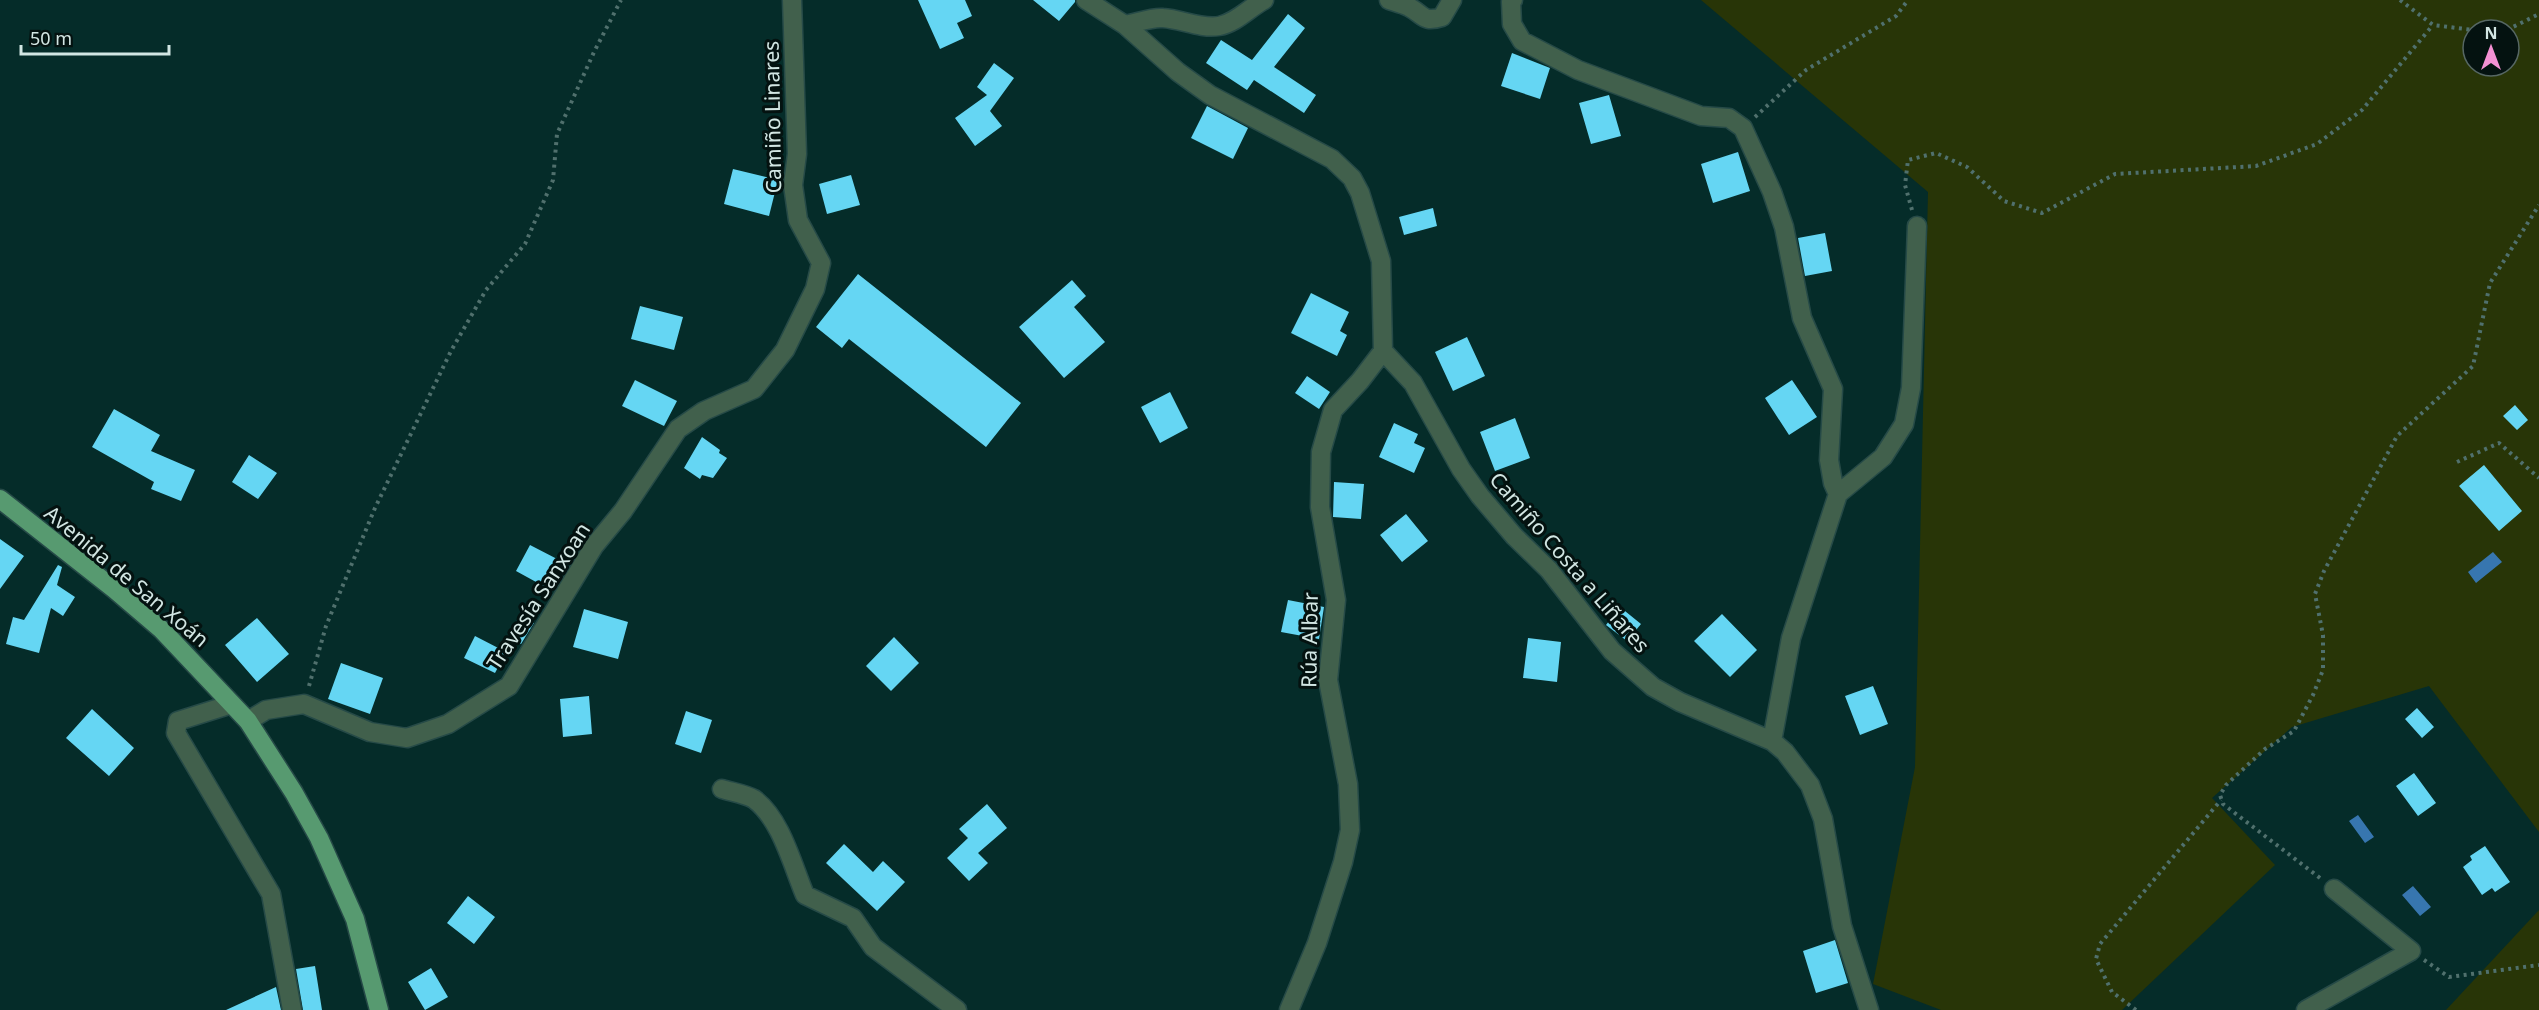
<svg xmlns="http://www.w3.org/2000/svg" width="2539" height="1010" font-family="'Noto Sans',sans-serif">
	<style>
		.green { fill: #283507; fill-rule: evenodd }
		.water { fill: #3776af }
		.building { fill: #65d6f3 }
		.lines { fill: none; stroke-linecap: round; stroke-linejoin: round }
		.minor-casing { stroke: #264a47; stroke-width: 21 }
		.major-casing { stroke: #264a47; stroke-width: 21 }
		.path { stroke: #50706d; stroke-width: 4; stroke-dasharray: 3 4.5; stroke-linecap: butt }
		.minor { stroke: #41604c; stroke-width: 18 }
		.major { stroke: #579a70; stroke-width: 18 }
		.labels { text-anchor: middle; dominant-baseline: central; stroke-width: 6; stroke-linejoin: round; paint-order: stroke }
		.street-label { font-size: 21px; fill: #d2e6e3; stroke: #041210 }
	</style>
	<rect width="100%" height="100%" fill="#052c29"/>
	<path class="green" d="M1701,0H2539V832L2429,686L2292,727L2212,798L2275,865L2122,1010H1941L1873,984L1915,767L1928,192ZM2473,30H2509V66H2473Z
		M2539,910V1010H2446Z"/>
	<path class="water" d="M2493,552L2502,562L2476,583L2468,572Z
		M2358,815L2374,837L2365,843L2349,821Z
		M2413,886L2431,907L2420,916L2402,895Z"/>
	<path class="building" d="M918,0H965L972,16L957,23L964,38L940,49Z
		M1033,0H1075V2L1059,21Z
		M1288,14L1305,28L1274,67L1316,95L1304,113L1254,80L1247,90L1206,63L1221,40L1252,60Z
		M1512,53L1550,68L1540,99L1501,86Z
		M994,63L1014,78L990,111L1002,126L975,146L955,118L987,95L977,87Z
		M1609,95L1621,136L1591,144L1579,103Z
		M1207,106L1248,128L1233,159L1191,138Z
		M1738,152L1750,191L1713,203L1701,164Z
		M733,169L778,180L769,216L724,204Z
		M851,175L860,205L827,214L819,184Z
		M1433,208L1437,226L1404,235L1399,217Z
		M1825,233L1832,271L1805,276L1798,238Z
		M858,274L1021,403L986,447L849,339L842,348L816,327Z
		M1072,280L1086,296L1074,307L1105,342L1064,378L1019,327Z
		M1311,293L1349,312L1340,331L1347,335L1337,356L1291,333Z
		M640,306L683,317L674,350L631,339Z
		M1467,337L1485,376L1453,391L1435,352Z
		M1307,376L1330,392L1319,409L1295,393Z
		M635,380L677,401L664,426L622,406Z
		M1792,380L1817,417L1789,435L1765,398Z
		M1170,392L1188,428L1160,443L1141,407Z
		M2515,405L2528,420L2517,430L2503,416Z
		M114,409L160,435L151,451L195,470L181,501L151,489L154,482L92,447Z
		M1515,418L1530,458L1495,471L1480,432Z
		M1394,423L1418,434L1414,443L1425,448L1414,473L1379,457Z
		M702,437L720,450L719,453L727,458L713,478L702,475L700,479L684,468Z
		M249,455L277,473L258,499L232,482Z
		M2484,465L2522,511L2499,531L2459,486Z
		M1334,482L1364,484L1361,519L1333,517Z
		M1406,514L1428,541L1402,562L1380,535Z
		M0,539L24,556L0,589Z
		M530,545L561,561L547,588L516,571Z
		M58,565L62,567L57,585L75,597L63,616L51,608L39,653L6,644L13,617L24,620Z
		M1288,600L1324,607L1319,639L1281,632Z
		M1620,607L1641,624L1627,641L1606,625Z
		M584,609L628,622L618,659L573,647Z
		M1722,614L1757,650L1730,677L1694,641Z
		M519,616L534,623L521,644L509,638Z
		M257,618L289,654L257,682L225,645Z
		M475,636L506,652L495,673L464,658Z
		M894,637L919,663L891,691L866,666Z
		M1528,638L1561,642L1557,682L1523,678Z
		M341,663L383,678L370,714L328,699Z
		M1873,686L1888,724L1860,735L1845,696Z
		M589,696L592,734L563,737L560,699Z
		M2417,708L2434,727L2422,738L2405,719Z
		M92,709L134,748L109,776L66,738Z
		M686,711L712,720L701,753L675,744Z
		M2414,773L2436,803L2418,816L2396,786Z
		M987,804L1007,828L978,853L988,863L969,881L947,858L968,838L959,829Z
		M844,844L873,872L883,861L905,882L877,911L826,863Z
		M2485,846L2510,882L2495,892L2492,888L2482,895L2463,867L2472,860L2470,856Z
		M468,896L495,917L474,944L447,923Z
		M1835,940L1848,983L1816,993L1803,951Z
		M315,966L322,1010H303L296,969Z
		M431,968L448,997L425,1010L408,982Z
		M276,987L281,1010H226Z"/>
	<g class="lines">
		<defs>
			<path id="minor" d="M1086,0L1125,25L1178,72L1210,95L1332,159L1352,178L1360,193L1381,261L1383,351
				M1389,0C1395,2 1403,4 1409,7C1424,15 1423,23 1442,17L1452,0
				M1513,0L1511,2L1512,24L1522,41L1578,70L1701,116L1729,118L1743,128L1772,192L1784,227L1802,318L1833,389L1829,460L1833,483L1838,494L1791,638L1772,741
				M1125,25C1137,23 1151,17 1163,18C1181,19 1200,29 1219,26C1236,23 1249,8 1264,0
				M1383,351L1413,383L1461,469L1480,496L1514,536L1549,570L1612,651L1653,687L1680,702L1772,741L1785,752L1810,785L1823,819L1842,926L1869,1010
				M1838,494L1883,457L1904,424L1911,388L1917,226
				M232,704L178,721L176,733L271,894L292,1010
				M248,721L266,710L304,704L370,732L407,738L448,724L509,686L594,546L623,511L678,429L704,411L754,389L785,350L815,289L821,263L798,220L793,185L797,154L792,0
				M722,789C732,792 745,794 754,799C781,819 792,864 805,895L853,918L873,947L957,1010
				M1289,1010L1317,943L1343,862L1350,830L1348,784L1328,680L1336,600L1320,507L1321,452L1333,410L1360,381L1383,351
				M2306,1010L2411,951L2334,889"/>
			<path id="major" d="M0,499L114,589L162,630L248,721L294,793L319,838L355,919L379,1010"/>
		</defs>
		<use href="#minor" class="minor-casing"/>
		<use href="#major" class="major-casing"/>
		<path class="path" d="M2400,0L2433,25L2473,30
			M2507,30L2539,14
			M1755,117L1806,70L1896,16L1908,0
			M1912,210L1905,185L1908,160L1936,153L1967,167L2004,201L2042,213L2115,174L2256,166L2317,144L2362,110L2433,25
			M2457,462L2499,443L2539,478
			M309,686L326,626L375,508L451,351L486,290L525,244L553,180L557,134L594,52L621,0
			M2320,878L2223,804L2220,795L2226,785L2265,749L2294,731L2313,695L2323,670V635L2315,594L2324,571L2397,436L2473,366L2490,283L2539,205
			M2424,960L2449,977L2539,965
			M2136,1010L2112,992L2096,959L2100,944L2221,800"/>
		<use href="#minor" class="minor"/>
		<use href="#major" class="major"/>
	</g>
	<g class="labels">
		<g class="street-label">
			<text transform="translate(772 117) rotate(-91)">Camiño Linares</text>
			<text transform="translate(1570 562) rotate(49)">Camiño Costa a Liñares</text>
			<text transform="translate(127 576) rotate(40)">Avenida de San Xoán</text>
			<text transform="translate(538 596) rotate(-57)">Travesía Sanxoan</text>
			<text transform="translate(1309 640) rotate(-89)">Rúa Albar</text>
		</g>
	</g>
	<g transform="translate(2491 48)"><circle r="28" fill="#041210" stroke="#566764" stroke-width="1.5"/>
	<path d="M0-4.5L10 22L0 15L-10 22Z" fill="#f491d3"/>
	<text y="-9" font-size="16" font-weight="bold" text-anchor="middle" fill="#d2e6e3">N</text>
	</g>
	<path d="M21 45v9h148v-9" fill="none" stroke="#d2e6e3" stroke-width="3"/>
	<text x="30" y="45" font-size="18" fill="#d2e6e3" stroke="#041210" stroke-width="4.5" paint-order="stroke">50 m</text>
</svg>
